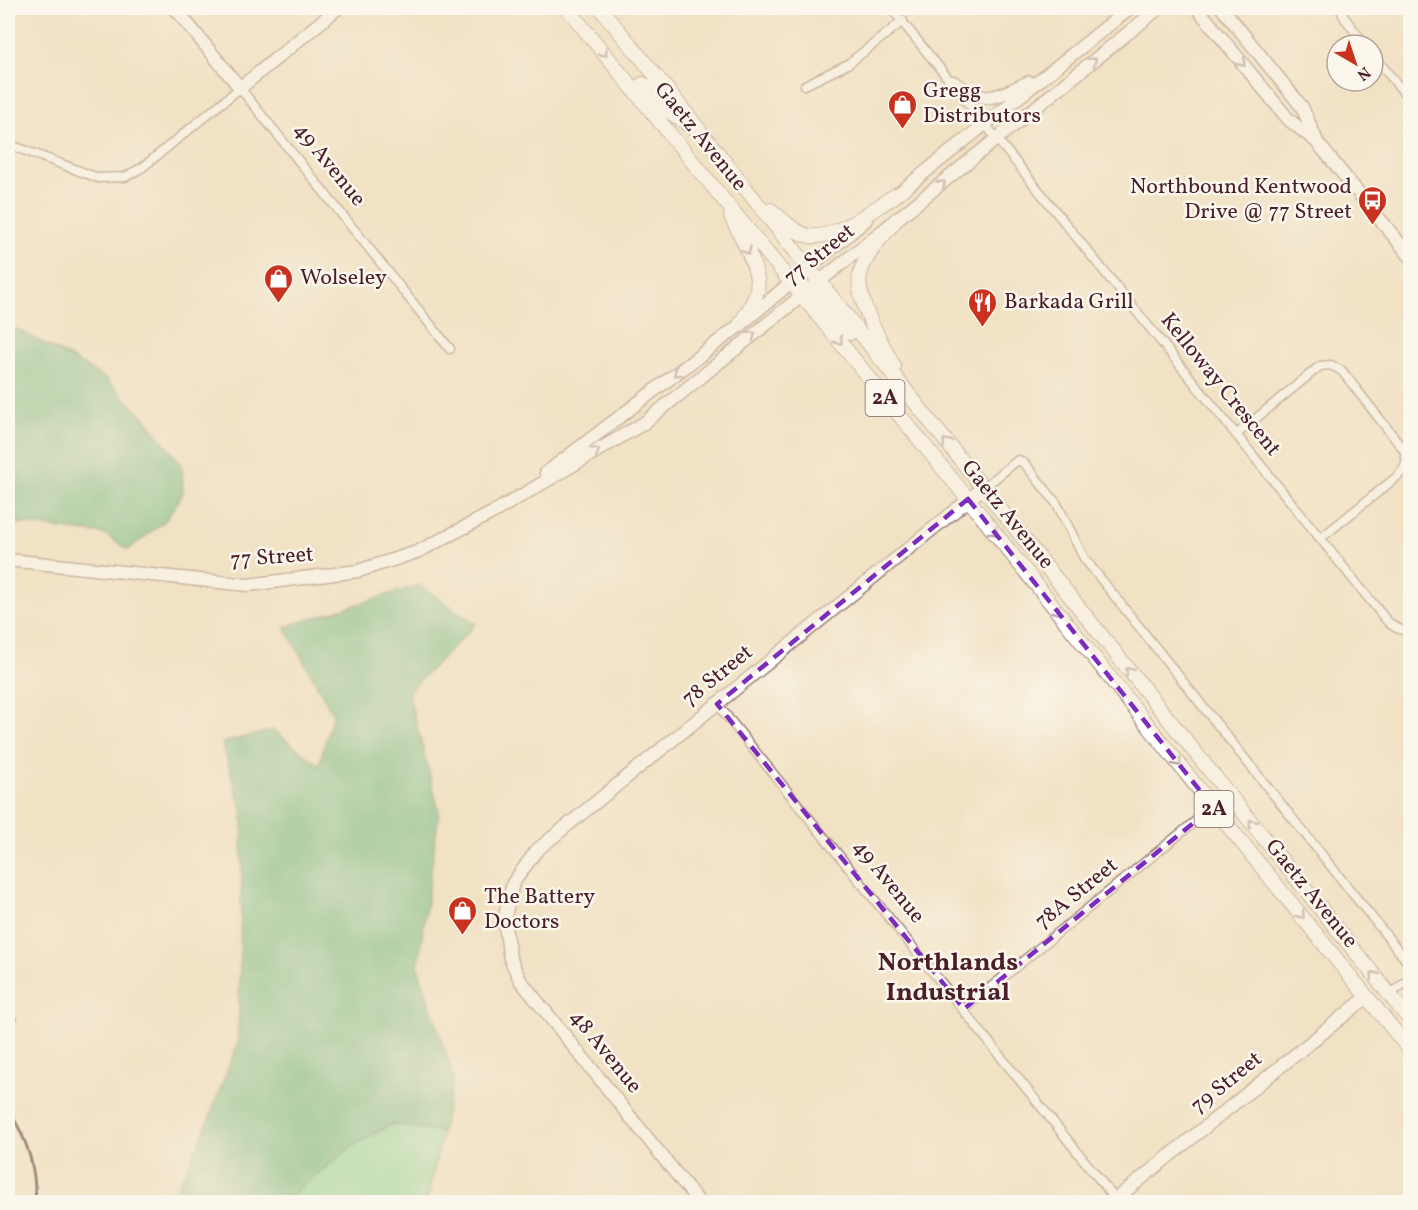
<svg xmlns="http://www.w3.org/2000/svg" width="1418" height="1210" font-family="Vollkorn,serif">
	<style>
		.green { fill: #82d99d; stroke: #667c64; stroke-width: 1.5 }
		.forest { fill: #69b984; stroke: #5a6c58; stroke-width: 1.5 }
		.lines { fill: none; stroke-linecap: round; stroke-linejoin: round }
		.street-casing { stroke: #9e8078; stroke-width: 11 }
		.secondary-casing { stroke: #9e8078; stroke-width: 15 }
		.primary-casing { stroke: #9e8078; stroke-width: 16 }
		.street { stroke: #fff; stroke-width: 8 }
		.secondary { stroke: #fff; stroke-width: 12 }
		.primary { stroke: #fff; stroke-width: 14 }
		.rail { stroke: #4a1f2b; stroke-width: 3 }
		.oneway { stroke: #ae9aa0 }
		.marked { fill: none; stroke: #7b2cbf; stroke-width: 4.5; stroke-dasharray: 12 8; stroke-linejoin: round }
		.labels { text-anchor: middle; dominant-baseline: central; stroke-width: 5; stroke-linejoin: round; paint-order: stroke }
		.shield { fill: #fbf7ec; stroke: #7f6065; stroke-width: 1.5 }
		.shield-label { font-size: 21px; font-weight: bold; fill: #4a1f2b }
		.poi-label { font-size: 22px; fill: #4a1f2b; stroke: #fbf7ec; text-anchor: start }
		.street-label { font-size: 22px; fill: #4a1f2b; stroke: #fbf7ec }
		.quarter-label { font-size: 26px; font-weight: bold; fill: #4a1f2b; stroke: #fbf7ec }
	</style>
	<rect width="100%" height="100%" fill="#fbf7ec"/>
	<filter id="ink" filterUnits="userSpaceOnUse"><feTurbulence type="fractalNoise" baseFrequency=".0167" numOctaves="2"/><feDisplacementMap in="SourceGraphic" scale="12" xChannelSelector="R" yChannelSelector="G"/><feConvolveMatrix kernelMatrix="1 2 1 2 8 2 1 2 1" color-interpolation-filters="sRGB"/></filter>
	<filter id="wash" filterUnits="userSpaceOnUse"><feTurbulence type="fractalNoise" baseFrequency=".008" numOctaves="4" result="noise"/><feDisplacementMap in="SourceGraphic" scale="24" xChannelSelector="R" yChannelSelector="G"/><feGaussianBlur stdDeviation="1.35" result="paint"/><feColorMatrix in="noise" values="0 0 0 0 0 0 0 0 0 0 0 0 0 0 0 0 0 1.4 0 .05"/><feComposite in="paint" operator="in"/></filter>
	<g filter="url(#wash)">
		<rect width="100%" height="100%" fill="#f1e2c4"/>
		<path class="green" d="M391,1124L442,1132L427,1202H282L351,1147Z"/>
		<path class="forest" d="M8,325L64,354L104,378L144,417L182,465L183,493L166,520L128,550L104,534L8,522Z
			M419,585L476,624L408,692L439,811L418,967L454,1079L442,1132L391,1124L351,1147L282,1202H170L200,1142L238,1043L243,814L222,743L273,730L319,765L333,714L285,627Z"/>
	</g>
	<g filter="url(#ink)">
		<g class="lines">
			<defs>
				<path id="street" d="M891,8L1387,621C1394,627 1401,632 1410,630
					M1340,8L1344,17L1365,45
					M1373,55L1410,100
					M805,85L848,64L903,21
					M8,144L98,178L125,177L143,167L240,88L450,349
					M1237,434L1320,366L1331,365L1342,371L1404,450C1408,460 1407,466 1399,475L1321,538
					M983,488L1018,460L1025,464L1057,504L1084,558L1410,965
					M717,704L1116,1200
					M1390,995L1410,978
					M964,1009L1213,807
					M8,1015L12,1021"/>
				<path id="secondary" d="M175,8L240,88L338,8
					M1197,8L1289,120L1316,141L1410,256
					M1222,8L1302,107L1316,139
					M953,82C988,106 993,98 1029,82
					M889,201L1130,8
					M546,473L740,325L866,220
					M8,560L248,585L358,571L417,552L492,513L644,423L1159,8
					M699,1202L520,980L510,958L504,920L513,883L537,850L983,488
					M1112,1202L1367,997"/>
				<path id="primary" d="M567,8L968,499L1213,807L1410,1050
					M600,8L670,93L983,488L1410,1020
					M634,89L643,84L650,88L669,111L691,127
					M771,210C782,219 794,233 809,236C835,240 875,208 896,195
					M731,216C740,235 761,271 757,291C754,304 746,314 740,325
					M799,284L829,310L850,333
					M894,367C883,344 852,296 861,271C867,252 884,235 896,220"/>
			</defs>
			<use href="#street" class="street-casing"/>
			<use href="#secondary" class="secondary-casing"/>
			<use href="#primary" class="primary-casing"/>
			<use href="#street" class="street"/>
			<use href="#secondary" class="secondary"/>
			<use href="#primary" class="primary"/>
			<path class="rail" d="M8,1109C28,1140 35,1166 36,1202"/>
		</g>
		<defs><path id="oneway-chevron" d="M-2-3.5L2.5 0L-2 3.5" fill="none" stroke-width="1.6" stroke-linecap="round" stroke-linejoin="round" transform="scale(1.5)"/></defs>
		<g class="oneway">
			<use href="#oneway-chevron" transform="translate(604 53) rotate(51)"/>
			<use href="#oneway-chevron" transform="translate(1093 61) rotate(-39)"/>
			<use href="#oneway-chevron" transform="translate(1242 63) rotate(51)"/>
			<use href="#oneway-chevron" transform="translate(942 184) rotate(-39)"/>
			<use href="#oneway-chevron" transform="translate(747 251) rotate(67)"/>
			<use href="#oneway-chevron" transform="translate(752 335) rotate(-38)"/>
			<use href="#oneway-chevron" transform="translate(839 341) rotate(51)"/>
			<use href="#oneway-chevron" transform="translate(677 373) rotate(142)"/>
			<use href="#oneway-chevron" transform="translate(946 442) rotate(-129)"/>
			<use href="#oneway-chevron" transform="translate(596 451) rotate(-31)"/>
			<use href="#oneway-chevron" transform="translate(994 532) rotate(52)"/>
			<use href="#oneway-chevron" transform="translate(1057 611) rotate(52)"/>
			<use href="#oneway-chevron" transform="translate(1129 671) rotate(-129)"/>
			<use href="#oneway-chevron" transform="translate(1178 763) rotate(52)"/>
			<use href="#oneway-chevron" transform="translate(1252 823) rotate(-129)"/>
			<use href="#oneway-chevron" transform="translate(1301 915) rotate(51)"/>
			<use href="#oneway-chevron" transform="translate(1374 975) rotate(-129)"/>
		</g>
	</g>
	<path d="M0 0H1418V1210H0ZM968,499L1213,807L964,1009L717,704Z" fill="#f1e2c4" fill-opacity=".55" fill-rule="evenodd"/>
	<path class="marked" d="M968,499L1213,807L964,1009L717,704Z"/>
	<defs>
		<symbol id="shop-pin" viewBox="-11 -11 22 30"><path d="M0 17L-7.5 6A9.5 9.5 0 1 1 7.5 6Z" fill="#c8321e" stroke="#fbf7ec"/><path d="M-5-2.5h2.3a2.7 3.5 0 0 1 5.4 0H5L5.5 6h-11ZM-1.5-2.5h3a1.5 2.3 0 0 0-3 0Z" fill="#fff"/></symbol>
		<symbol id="bus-pin" viewBox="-11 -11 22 30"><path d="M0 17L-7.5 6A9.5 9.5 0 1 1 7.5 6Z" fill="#c8321e" stroke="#fbf7ec"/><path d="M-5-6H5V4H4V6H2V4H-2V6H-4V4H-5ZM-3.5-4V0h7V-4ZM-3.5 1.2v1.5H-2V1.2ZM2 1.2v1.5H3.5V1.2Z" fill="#fff"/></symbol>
		<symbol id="restaurant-pin" viewBox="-11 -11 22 30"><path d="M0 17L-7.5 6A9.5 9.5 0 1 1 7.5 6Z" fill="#c8321e" stroke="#fbf7ec"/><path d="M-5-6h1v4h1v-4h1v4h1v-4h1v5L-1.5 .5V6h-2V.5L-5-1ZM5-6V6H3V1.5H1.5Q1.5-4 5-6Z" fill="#fff"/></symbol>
	</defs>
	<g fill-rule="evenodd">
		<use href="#shop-pin" x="886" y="88" width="33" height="45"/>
		<use href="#bus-pin" x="1356" y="184" width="33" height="45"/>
		<use href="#shop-pin" x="262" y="262" width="33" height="45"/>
		<use href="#restaurant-pin" x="966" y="286" width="33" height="45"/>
		<use href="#shop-pin" x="446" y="894" width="33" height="45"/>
	</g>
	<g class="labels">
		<g class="shield">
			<rect x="865.5" y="380" width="39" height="36" rx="4.5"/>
			<rect x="1194.5" y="791" width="39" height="36" rx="4.5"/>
		</g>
		<g class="shield-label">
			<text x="885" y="398">2A</text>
			<text x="1214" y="809">2A</text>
		</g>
		<g class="poi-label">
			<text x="923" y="91">Gregg<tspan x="923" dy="25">Distributors</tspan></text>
			<text x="1352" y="187" text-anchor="end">Northbound Kentwood<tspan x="1352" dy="25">Drive @ 77 Street</tspan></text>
			<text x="300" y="278">Wolseley</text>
			<text x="1004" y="302">Barkada Grill</text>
			<text x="484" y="897">The Battery<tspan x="484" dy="25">Doctors</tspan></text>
		</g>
		<g class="street-label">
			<text transform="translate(700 137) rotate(51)">Gaetz Avenue</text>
			<text transform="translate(329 165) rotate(51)">49 Avenue</text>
			<text transform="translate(820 255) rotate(-39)">77 Street</text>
			<text transform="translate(1220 385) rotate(51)">Kelloway Crescent</text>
			<text transform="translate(1007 515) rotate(51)">Gaetz Avenue</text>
			<text transform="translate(272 558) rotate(-4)">77 Street</text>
			<text transform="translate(718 676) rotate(-39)">78 Street</text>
			<text transform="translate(888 882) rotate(51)">49 Avenue</text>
			<text transform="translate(1077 894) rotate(-39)">78A Street</text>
			<text transform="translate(1311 894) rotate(51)">Gaetz Avenue</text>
			<text transform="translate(605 1052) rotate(51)">48 Avenue</text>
			<text transform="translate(1227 1083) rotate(-39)">79 Street</text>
		</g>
		<g class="quarter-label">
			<text x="948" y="963">Northlands<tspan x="948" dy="30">Industrial</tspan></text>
		</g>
	</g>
	<rect width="1418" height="1210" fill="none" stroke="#fbf7ec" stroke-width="30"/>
	<g transform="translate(1355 63) rotate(141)"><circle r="28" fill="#fbf7ec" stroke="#b4a19f" stroke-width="1.5"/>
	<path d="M0-4.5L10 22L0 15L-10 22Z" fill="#c8321e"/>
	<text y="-9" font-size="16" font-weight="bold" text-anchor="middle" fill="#4a1f2b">N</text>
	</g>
</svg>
